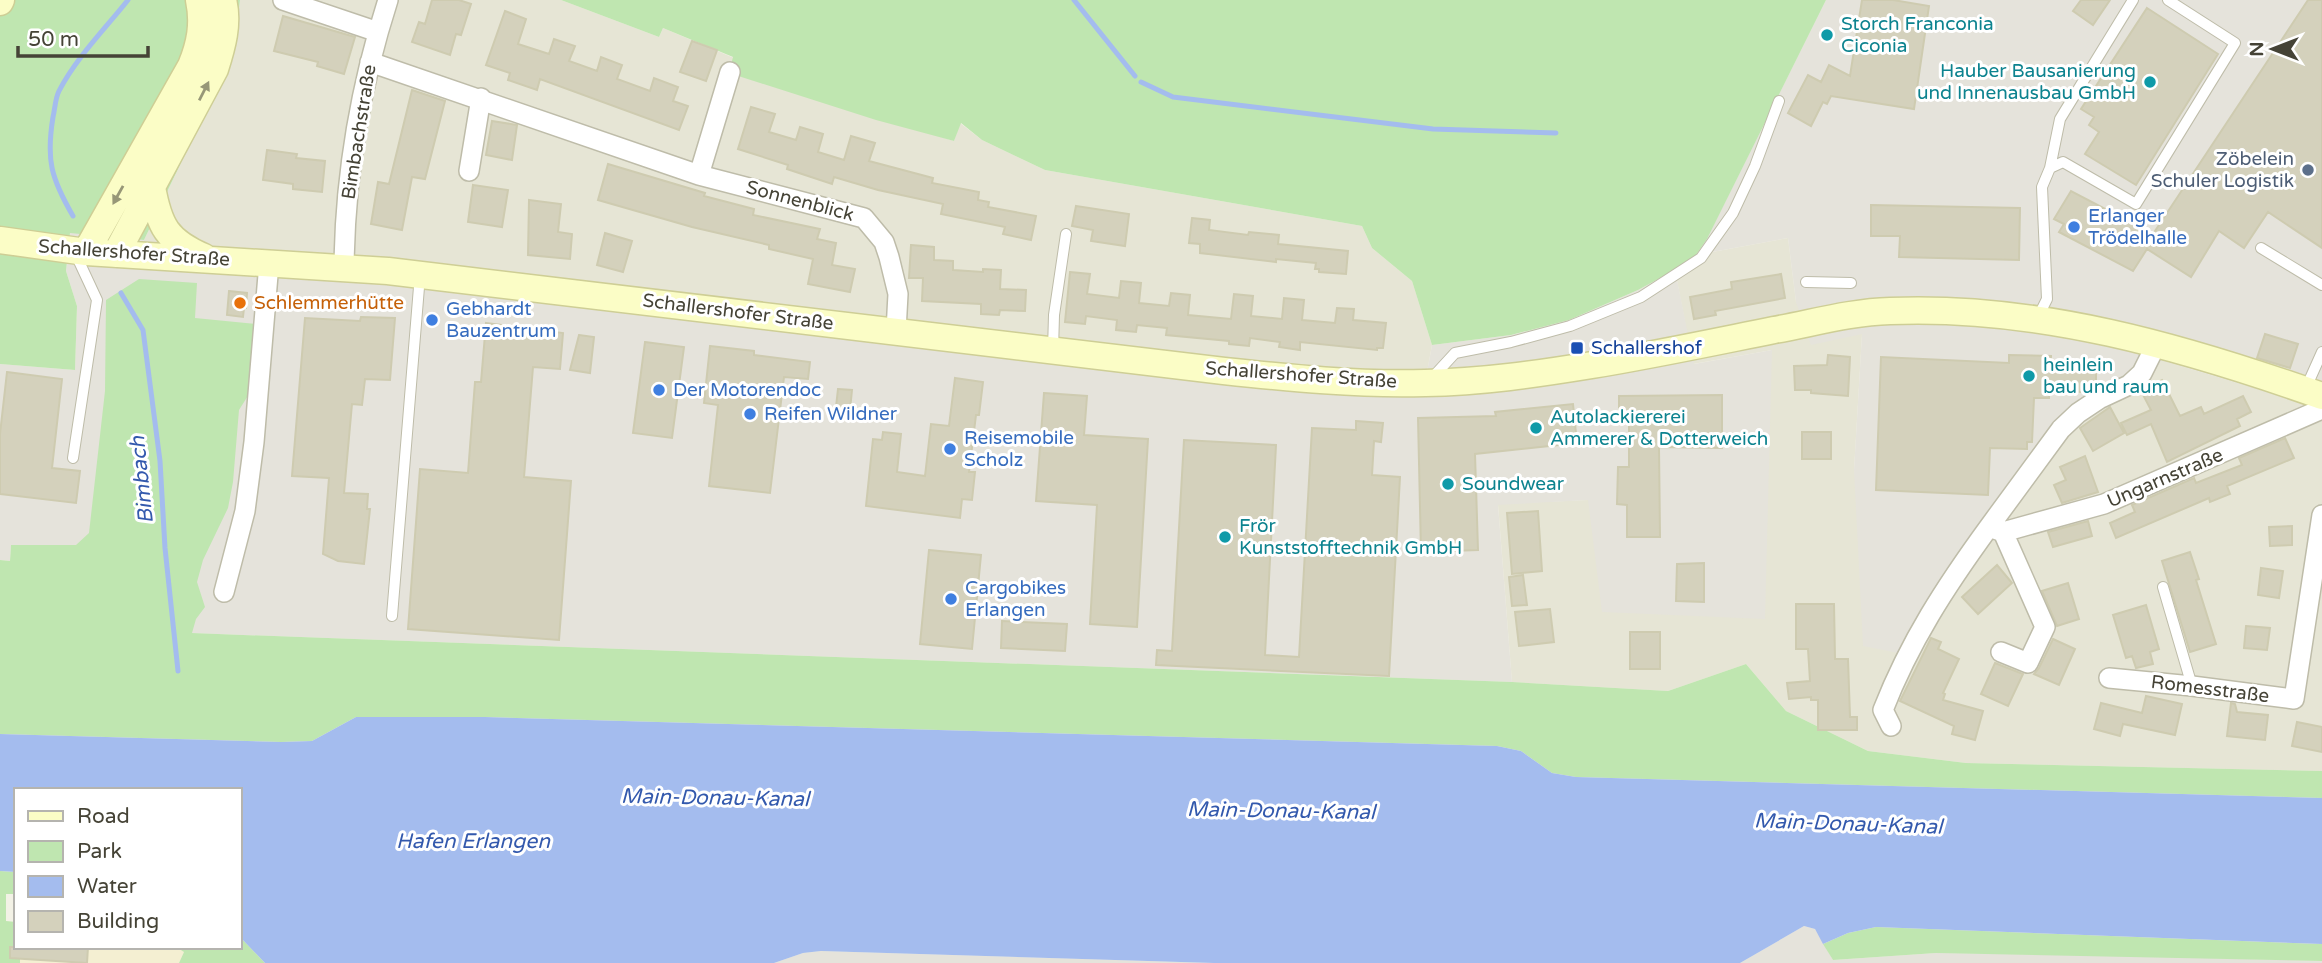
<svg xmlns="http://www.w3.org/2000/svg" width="2322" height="963" font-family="'Varela Round',sans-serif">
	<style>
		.residential { fill: #e6e5d5 }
		.commercial { fill: #f4efd2 }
		.industrial { fill: #e5e3db }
		.green { fill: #bfe6b0 }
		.water { fill: #a4bcee }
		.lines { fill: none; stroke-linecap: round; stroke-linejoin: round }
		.stream { stroke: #a4bcee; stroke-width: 5 }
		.building { fill: #d4d1bc; stroke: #cecbb0; stroke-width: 2 }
		.lane-casing { stroke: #bebca9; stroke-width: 12 }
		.street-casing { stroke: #bebca9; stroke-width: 22 }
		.secondary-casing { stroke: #cece95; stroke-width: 29 }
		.lane { stroke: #fff; stroke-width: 10 }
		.street { stroke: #fff; stroke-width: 19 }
		.secondary { stroke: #fbfdc6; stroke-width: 26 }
		.oneway { fill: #979777 }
		.culture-dot { fill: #0f9aa8; stroke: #fff; stroke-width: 2.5 }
		.service-dot { fill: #5c6f8a; stroke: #fff; stroke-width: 2.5 }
		.shop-dot { fill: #3f7fe0; stroke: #fff; stroke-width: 2.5 }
		.food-dot { fill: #e8710a; stroke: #fff; stroke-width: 2.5 }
		.transit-dot { fill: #1a4fb4; stroke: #fff; stroke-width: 2.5 }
		.labels { text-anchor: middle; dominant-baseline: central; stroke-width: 6; stroke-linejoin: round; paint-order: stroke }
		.culture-label { font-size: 19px; fill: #0d838f; stroke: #fff; text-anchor: start }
		.street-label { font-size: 19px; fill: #454336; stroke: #fff }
		.service-label { font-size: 19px; fill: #4e5e75; stroke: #fff; text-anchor: end }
		.shop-label { font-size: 19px; fill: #366cbe; stroke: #fff; text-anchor: start }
		.food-label { font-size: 19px; fill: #c56008; stroke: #fff; text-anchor: start }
		.transit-label { font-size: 19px; fill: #164399; stroke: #fff; text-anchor: start }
		.water-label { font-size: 21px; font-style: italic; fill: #3359ad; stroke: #fff }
	</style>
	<rect width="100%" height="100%" fill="#f3f2e6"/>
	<path class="residential" d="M240,0H561L659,37L663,28L734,58L729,72L954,141L960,123L982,140L1045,170L1362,226L1372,248L1412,281L1432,345L1424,388L142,258L144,240L234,52Z
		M1788,238L1796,302L1862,334L1854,470L1904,642L1944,575L2056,425L2139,359L2164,361L2322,408V771L1966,763L1868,751L1786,711L1746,664L1668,691L1512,682L1498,504L1588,500L1772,350L1693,364L1675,270L1696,255Z"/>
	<path class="commercial" d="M20,947H176L184,952L179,963H20Z"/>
	<path class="industrial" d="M1826,0H2322V408L2164,361L2139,360L2136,370L2056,425L1944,575L1925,603L1898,653L1863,646L1854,470L1862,334L1811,345L1796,302L1788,238L1696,255L1707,238Z
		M70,232L144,240L142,258L1424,388L1432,345L1511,335L1569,320L1638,290L1675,270L1694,364L1772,350L1765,619L1602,612L1588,500L1498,505L1512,682L191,633L11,545L10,561L0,560V364L75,370L77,306L66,271Z
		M1804,926L1815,929L1833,960L1936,953L2061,954L2322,961V963H1740Z
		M821,951L1214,963H774L803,953Z"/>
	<path class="green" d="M0,0H240L234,52L144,240L70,233L66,271L77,306L75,370L0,364Z
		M561,0H1826L1707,239L1696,255L1675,270L1638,290L1569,320L1511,335L1432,345L1412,281L1372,248L1362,226L1045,170L982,140L961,123L954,141L876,120L729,73L733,57L663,28L659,37Z
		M139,279L197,283L195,318L256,324L251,391L239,410L233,482L228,508L203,560L197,582L205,607L196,619L192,633L1512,682L1668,691L1746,664L1786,711L1868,751L1966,763L2322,771V798L1576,777L1552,773L1521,751L1497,746L485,717H356L312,741L281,742L0,734V560L10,561L11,545H76L89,533L105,391L106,300Z
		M0,871L16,872V894H6V921L16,922V947H20V963H0Z
		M1876,927L2322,944V961L1936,953L1833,960L1823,944L1848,933Z
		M240,937L265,963H179L184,952L176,947H240Z"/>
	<path class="water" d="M356,717H485L1497,746L1521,751L1552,773L1576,777L2322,798V944L1876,927L1848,933L1823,944L1815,929L1804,926L1740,963H1214L821,951L803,953L774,963H265L240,937V790H16V872L0,871V734L281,742L312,741Z"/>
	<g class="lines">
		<path class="stream" d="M1074,0L1135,76
			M1141,82L1173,97L1433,129L1556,133
			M73,216C51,178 46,160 53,117C55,109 55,99 59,91C76,58 105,29 128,0
			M121,293L143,330L160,461L165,548L178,671"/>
	</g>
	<path class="building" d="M432,0H459L471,4L461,35L456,34L450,55L412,42L419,22L425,24Z
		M1862,0H1893L1929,6L1914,109L1831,96L1827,104L1823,102L1811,126L1788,113L1808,75L1821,82L1829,65L1850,76Z
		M2081,0H2110L2093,25L2073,11Z
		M2308,0H2322V248L2268,212L2244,248L2219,231L2191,277L2147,249L2133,271L2059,232L2064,224L2054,219L2071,191L2153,234Z
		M2147,8L2218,54L2136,185L2085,154L2099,132L2089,125L2094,117L2081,109Z
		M505,11L526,19L518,44L549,54L554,39L575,46L569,61L597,71L601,57L622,65L617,79L650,91L654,78L678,87L673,101L688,106L679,130L540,79L537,90L508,80L510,73L486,65Z
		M283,16L355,37L344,74L317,66L318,62L274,51Z
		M692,41L717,50L706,81L680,72Z
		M412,90L445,101L425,179L412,177L402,230L371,224L378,182L389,184Z
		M751,107L775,114L769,132L796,140L800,127L823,134L818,152L844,160L851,136L875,143L869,161L933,178L932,183L979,192L978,200L989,202L988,207L1036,216L1031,240L1003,234L1005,227L941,214L943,204L878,190L834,177L832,184L787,169L788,165L738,149Z
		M492,121L517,125L512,160L486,155Z
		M267,150L297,154L296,158L325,161L322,192L293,189V184L263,180Z
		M608,164L705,193L704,196L754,209L753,215L820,229L817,239L836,243L832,265L855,269L850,292L808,284L813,259L769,249V245L692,227L598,200Z
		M473,185L508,190L502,227L468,222Z
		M529,200L561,204L558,232L572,234L570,259L528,255Z
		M1871,205L2020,208L2019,260L1899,257L1900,236H1871Z
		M1076,206L1129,214L1125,246L1091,241L1093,230L1072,226Z
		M1192,218L1210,220L1209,230L1248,235L1249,232L1279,235L1278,244L1348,251L1346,274L1319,272V269H1315L1316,263L1276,259V262L1200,253V244L1189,243Z
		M605,233L632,241L623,272L597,265Z
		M911,245L934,247V260L953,261V270L983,272V269L1001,270L1000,289L1026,290L1025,311L1000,310L999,315L981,314V304L922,301L923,278H909Z
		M1070,272L1090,274L1087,294L1119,298L1121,281L1141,283L1139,303L1169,306L1171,293L1190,295L1188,315L1231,319L1234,294L1253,296L1251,316L1282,319L1284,298L1304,300L1302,320L1335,323L1337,308L1354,309L1353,320L1386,323L1383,348H1377V350L1300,342V350L1279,347L1280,342L1250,338L1249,346L1229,344V341L1166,335L1167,328L1137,325L1136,332L1116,330L1117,320L1086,316L1085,324L1065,322Z
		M1781,274L1785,298L1715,311L1716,315L1694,319L1690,297L1732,289L1731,282Z
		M229,291L247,293L246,308H244L243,317L227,315Z
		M361,317L395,318L390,380L365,379L362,405L352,404L344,493L368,494L367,509H370L364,564L338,561L323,554L329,478L292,476L305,318L360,321Z
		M486,323L563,333L560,369L533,367L524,477L571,481L559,640L408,629L420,469L468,473L475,382H481Z
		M2265,334L2298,344L2290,368L2257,358Z
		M579,335L594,337L590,373L570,370Z
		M645,342L684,347L672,438L633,433Z
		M710,346L754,351V355L810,362L808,379L784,377L770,493L709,486L718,405L704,403Z
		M1828,355L1850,357L1848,396L1811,393V390H1795L1794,366L1827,365Z
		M2009,355L2051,356V361L2096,362V385H2086V392L2049,391V398H2034L2032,442H2027V449L1990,448L1988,495L1876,490L1881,357L2009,363Z
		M7,372L62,379L52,468L80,471L76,503L0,494V434Z
		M955,378L983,382L979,415H976L969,472H975L972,500L962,499L960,518L866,506L873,439L882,440L883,432L901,434L897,472L925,476L931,424L949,426Z
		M2162,380L2180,416L2201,407L2204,414L2243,396L2251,412L2237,419L2240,426L2167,462L2151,424L2127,435L2121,423L2151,410L2141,391Z
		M838,389L852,390L850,410L836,407Z
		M1044,393L1087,396L1084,435L1148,439L1137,627L1090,624L1097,505L1036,501Z
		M1722,395V448L1659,447L1660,537H1627V505L1617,504L1618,467H1629V420H1619V396Z
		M1573,404L1577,443L1475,454L1478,550L1421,552L1418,418L1496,416L1495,412Z
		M2110,407L2124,433L2093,451L2080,428Z
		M1356,421L1383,423L1381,442L1374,441L1372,475L1400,477L1389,676L1156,665L1157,650L1172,651L1184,440L1276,445L1265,655L1299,657L1312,428L1356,430Z
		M1802,432H1831V459H1802Z
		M2285,438L2294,458L2227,486L2230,494L2210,502L2209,498L2116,538L2110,523L2135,512L2132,505L2194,478L2196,483L2242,465L2239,458Z
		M2085,456L2098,492L2062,503L2054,485L2066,480L2060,467Z
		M1538,511L1542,571L1512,574L1507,513Z
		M2088,521L2092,536L2053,547L2048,532Z
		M2292,526V545L2270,546L2269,527Z
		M929,550L981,555L972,649L920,644Z
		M2190,552L2199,579L2196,580L2216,644L2190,652L2162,561Z
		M1704,563V602L1676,601L1677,564Z
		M1997,565L2012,583L1978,614L1962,597Z
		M2261,568L2283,571L2279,598L2258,595Z
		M1523,575L1527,605L1512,606L1509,577Z
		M2068,583L2079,619L2057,626L2042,591Z
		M1796,604H1834L1835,659H1848L1850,717H1857V730H1818V700H1811V697L1789,699L1787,683L1810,681L1808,649H1796Z
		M2146,605L2159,649L2150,652L2153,664L2136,668L2132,656L2126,658L2113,615Z
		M1550,609L1554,642L1519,646L1515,612Z
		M1002,621L1067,624L1065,651L1001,648Z
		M2246,626L2270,628L2267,650L2244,648Z
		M1630,632H1660V669H1630Z
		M1931,638L1941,642L1938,649L1959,659L1943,693L1945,694L1943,700L1983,711L1975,740L1952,734L1954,726L1900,701Z
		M2053,639L2075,649L2059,685L2034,674L2039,668Z
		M1995,663L2023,674L2008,706L1981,694Z
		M2146,696L2182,704L2175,735L2123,724L2120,736L2094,729L2101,703L2142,713Z
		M2231,703L2235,704L2237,712L2268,715L2265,740L2227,736Z
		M2297,722L2322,727V752L2292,746Z
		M10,947H88L87,963L10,958Z"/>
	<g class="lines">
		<defs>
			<path id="lane" d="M2050,168L2063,162L2136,204L2235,43L2168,0
				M2261,248L2322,285
				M1806,282L1851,283
				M2037,319L2047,299L2042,187L2050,168L2060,119L2133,0
				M1053,350L1054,315L1066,234
				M1432,378L1455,353L1511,342L1570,326L1641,297L1701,258L1733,213L1755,166L1779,101
				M2305,390L2322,352
				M73,458L97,300L76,255
				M2163,587L2192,686
				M392,616L420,275"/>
			<path id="street" d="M283,0L378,32
				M370,62L699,175L864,218L884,242L889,257L898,294L896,331
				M469,171L481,98
				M699,175L730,72
				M344,267C345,176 360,87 388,0
				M1989,527L2061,429L2078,413L2099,399L2129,385L2142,373L2157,343
				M224,592L245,511L254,442L269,263
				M2001,652L2028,663L2045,627L2003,532
				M2109,678L2192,686L2294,699L2322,515
				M1891,726L1883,710C1910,641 1946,586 1989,527L2003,532L2104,504L2322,409"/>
			<path id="secondary" d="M0,2L1,0
				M152,187C159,226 167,241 204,257
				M0,240L86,252L388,271L1224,371C1291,378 1358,385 1425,383C1482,382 1537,374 1592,365C1653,355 1714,342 1774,330C1813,323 1851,312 1890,311C2039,305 2183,347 2322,396
				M86,252L191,66C200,44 204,24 199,0
				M116,254L215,69C222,47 229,23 223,0"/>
		</defs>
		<use href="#lane" class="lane-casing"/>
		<use href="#street" class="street-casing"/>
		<use href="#secondary" class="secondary-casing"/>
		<use href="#lane" class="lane"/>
		<use href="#street" class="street"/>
		<use href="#secondary" class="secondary"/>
	</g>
	<defs><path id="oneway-solid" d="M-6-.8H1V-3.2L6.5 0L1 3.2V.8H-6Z" transform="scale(1.75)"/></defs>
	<g class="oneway">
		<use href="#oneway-solid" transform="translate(204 91) rotate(-63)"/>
		<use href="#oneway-solid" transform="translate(118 195) rotate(119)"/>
	</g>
	<g class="culture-dot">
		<circle cx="1827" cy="35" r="7"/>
		<circle cx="2150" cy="82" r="7"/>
		<circle cx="2029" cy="376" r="7"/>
		<circle cx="1536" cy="428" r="7"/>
		<circle cx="1448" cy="484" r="7"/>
		<circle cx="1225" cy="537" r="7"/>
	</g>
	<circle class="service-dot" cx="2308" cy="170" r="7"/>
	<g class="shop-dot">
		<circle cx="2074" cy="227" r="7"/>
		<circle cx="432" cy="320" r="7"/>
		<circle cx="659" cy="390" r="7"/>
		<circle cx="750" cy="414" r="7"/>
		<circle cx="950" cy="449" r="7"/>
		<circle cx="951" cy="599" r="7"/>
	</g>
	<circle class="food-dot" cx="240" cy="303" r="7"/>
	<rect class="transit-dot" x="1570" y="341" width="14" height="14" rx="3.5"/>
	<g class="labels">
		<g class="culture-label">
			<text x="1841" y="24">Storch Franconia<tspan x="1841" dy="22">Ciconia</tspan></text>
			<text x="2136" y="71" text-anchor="end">Hauber Bausanierung<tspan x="2136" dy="22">und Innenausbau GmbH</tspan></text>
			<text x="2043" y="365">heinlein<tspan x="2043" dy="22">bau und raum</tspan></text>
			<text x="1550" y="417">Autolackiererei<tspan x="1550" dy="22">Ammerer &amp; Dotterweich</tspan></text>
			<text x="1462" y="484">Soundwear</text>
			<text x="1239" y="526">Frör<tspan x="1239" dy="22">Kunststofftechnik GmbH</tspan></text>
		</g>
		<g class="street-label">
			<text transform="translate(359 132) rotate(-81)">Bimbachstraße</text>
			<text transform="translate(800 201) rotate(15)">Sonnenblick</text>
			<text transform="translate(134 253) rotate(4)">Schallershofer Straße</text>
			<text transform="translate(738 312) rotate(7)">Schallershofer Straße</text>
			<text transform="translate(1301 375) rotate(4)">Schallershofer Straße</text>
			<text transform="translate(2165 478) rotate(-23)">Ungarnstraße</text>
			<text transform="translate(2210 689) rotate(7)">Romesstraße</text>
		</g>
		<g class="service-label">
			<text x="2294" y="159">Zöbelein<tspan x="2294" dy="22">Schuler Logistik</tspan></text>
		</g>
		<g class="shop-label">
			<text x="2088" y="216">Erlanger<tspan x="2088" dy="22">Trödelhalle</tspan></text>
			<text x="446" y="309">Gebhardt<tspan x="446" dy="22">Bauzentrum</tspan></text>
			<text x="673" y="390">Der Motorendoc</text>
			<text x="764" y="414">Reifen Wildner</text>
			<text x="964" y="438">Reisemobile<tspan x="964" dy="22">Scholz</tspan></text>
			<text x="965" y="588">Cargobikes<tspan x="965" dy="22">Erlangen</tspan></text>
		</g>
		<g class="food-label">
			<text x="254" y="303">Schlemmerhütte</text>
		</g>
		<g class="transit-label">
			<text x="1591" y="348">Schallershof</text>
		</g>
		<g class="water-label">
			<text transform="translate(142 480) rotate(-96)">Bimbach</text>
			<text transform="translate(715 798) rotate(1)">Main-Donau-Kanal</text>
			<text transform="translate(1281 811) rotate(1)">Main-Donau-Kanal</text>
			<text transform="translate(1848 824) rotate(2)">Main-Donau-Kanal</text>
			<text x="473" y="841">Hafen Erlangen</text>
		</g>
	</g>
	<rect x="14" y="788" width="228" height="161" fill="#ffffff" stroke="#b5b4af" stroke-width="2"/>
	<rect x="28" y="811" width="35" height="10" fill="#fbfdc6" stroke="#b5b4af" stroke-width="2"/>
	<text x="77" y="823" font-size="21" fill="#454336">Road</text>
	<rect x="28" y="841" width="35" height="21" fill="#bfe6b0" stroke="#b5b4af" stroke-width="2"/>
	<text x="77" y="858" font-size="21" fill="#454336">Park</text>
	<rect x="28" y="876" width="35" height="21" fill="#a4bcee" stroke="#b5b4af" stroke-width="2"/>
	<text x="77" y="893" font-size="21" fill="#454336">Water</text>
	<rect x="28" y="911" width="35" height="21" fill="#d4d1bc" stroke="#b5b4af" stroke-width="2"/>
	<text x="77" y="928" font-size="21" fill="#454336">Building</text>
	<g transform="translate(2273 49) rotate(270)" stroke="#ffffff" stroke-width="5" paint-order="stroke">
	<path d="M0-5L12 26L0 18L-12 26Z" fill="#454336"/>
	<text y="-10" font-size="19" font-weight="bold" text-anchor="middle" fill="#454336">N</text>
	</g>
	<path d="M18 46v10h130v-10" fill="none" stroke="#454336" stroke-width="3.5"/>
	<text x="28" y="46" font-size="21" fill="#454336" stroke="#ffffff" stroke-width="5" paint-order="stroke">50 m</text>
</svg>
